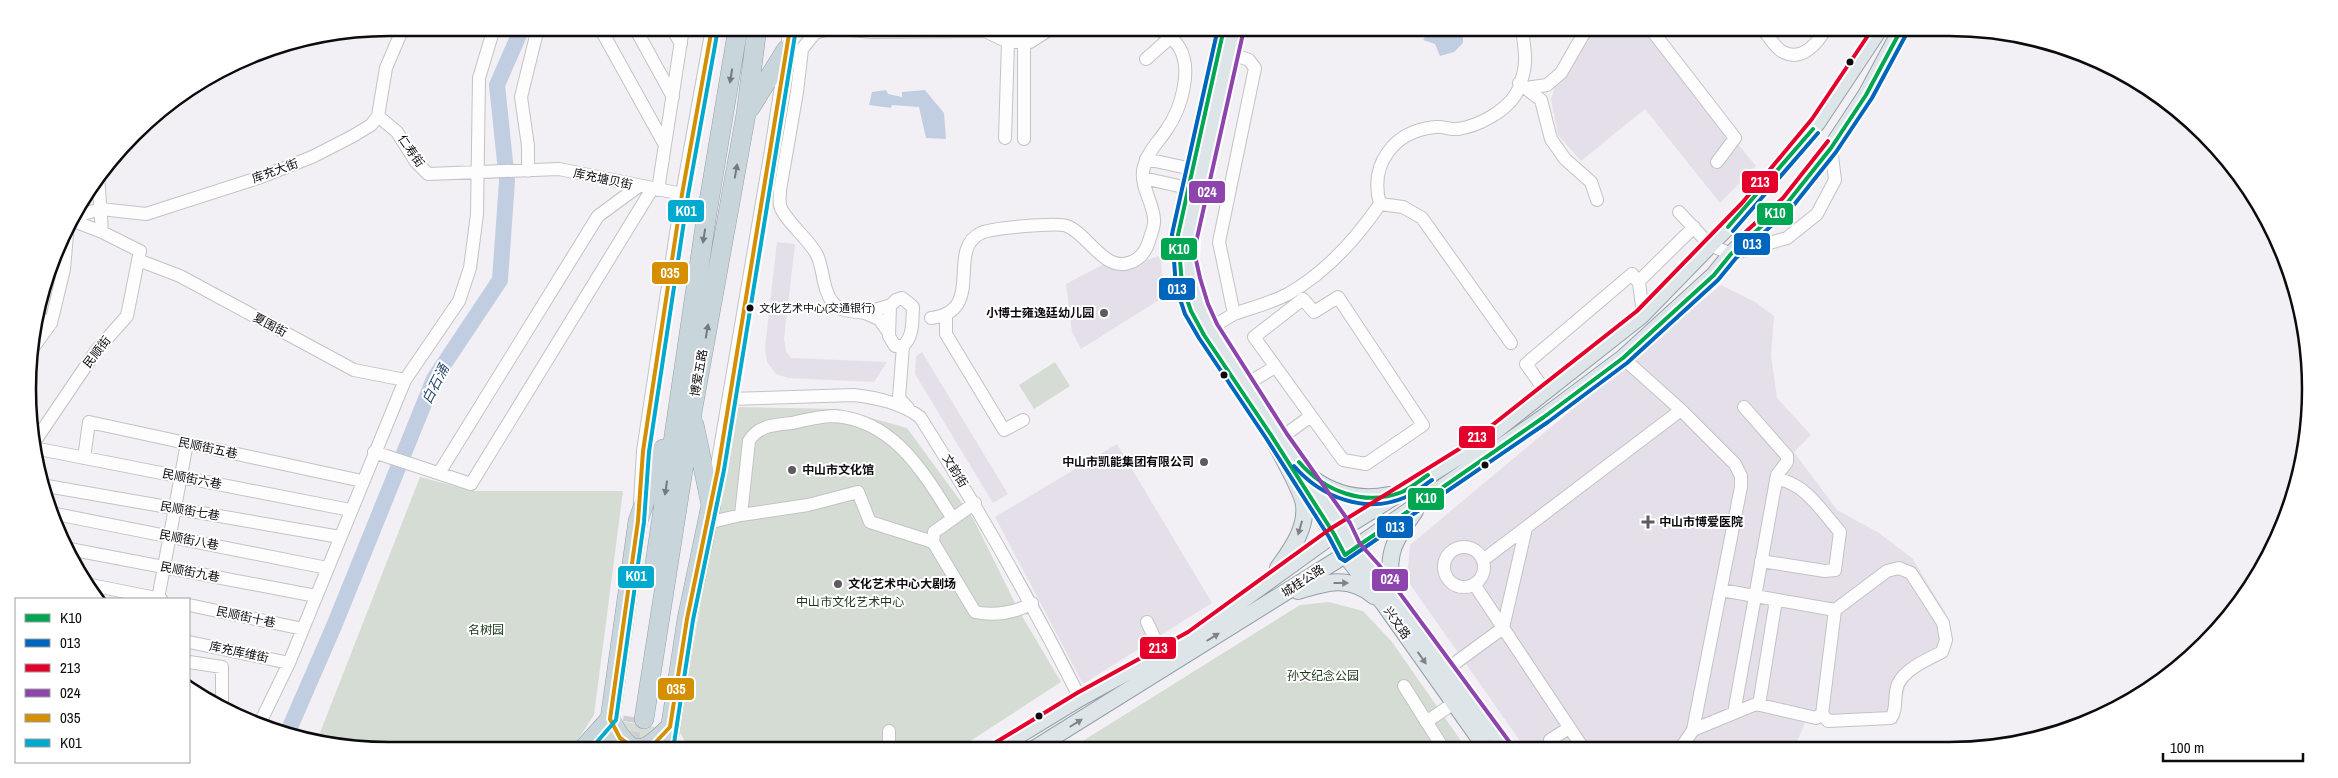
<svg xmlns="http://www.w3.org/2000/svg" width="2338" height="778" font-family="'Archivo Narrow','Noto Sans SC',sans-serif">
	<style>
		.built { fill: #e5dfe9 }
		.green { fill: #d4dcd4 }
		.water { fill: #c1cee2 }
		.lines { fill: none; stroke-linecap: round; stroke-linejoin: round }
		.river { stroke: #c1cee2; stroke-width: 16 }
		.highway-tunnel { stroke: #d0ced2; stroke-width: 19; stroke-dasharray: 19 9; stroke-linecap: butt }
		.minor-casing { stroke: #c3c2c5; stroke-width: 14 }
		.major-casing { stroke: #94a0a8; stroke-width: 18 }
		.highway-casing { stroke: #94a0a8; stroke-width: 20 }
		.minor { stroke: #fdfdfd; stroke-width: 12 }
		.major { stroke: #dee5e9; stroke-width: 16 }
		.highway { stroke: #c8d5db; stroke-width: 19 }
		.bus-1-casing { stroke: #fff; stroke-width: 8 }
		.bus-2-casing { stroke: #fff; stroke-width: 8 }
		.bus-3-casing { stroke: #fff; stroke-width: 8 }
		.bus-4-casing { stroke: #fff; stroke-width: 8 }
		.bus-5-casing { stroke: #fff; stroke-width: 8 }
		.bus-6-casing { stroke: #fff; stroke-width: 8 }
		.bus-1 { stroke: #00a651; stroke-width: 4 }
		.bus-2 { stroke: #0065bd; stroke-width: 4 }
		.bus-3 { stroke: #e4002b; stroke-width: 4 }
		.bus-4 { stroke: #8e44ad; stroke-width: 4 }
		.bus-5 { stroke: #d48f02; stroke-width: 4 }
		.bus-6 { stroke: #00a9ce; stroke-width: 4 }
		.oneway { fill: #747a7f }
		.oneway2 { fill: #808386 }
		.bus-dot { fill: #0d0b0e; stroke: #fff; stroke-width: 2 }
		.poi-dot { fill: #5d5b5e; stroke: #fff; stroke-width: 2 }
		.labels { text-anchor: middle; dominant-baseline: central; stroke-width: 4; stroke-linejoin: round; paint-order: stroke }
		.bus-label { font-size: 11px; fill: #0d0b0e; stroke: #fff; text-anchor: start }
		.street-label { font-size: 12px; fill: #0d0b0e; stroke: #fff }
		.poi-label { font-size: 12px; font-weight: bold; fill: #0d0b0e; stroke: #fff; text-anchor: start }
		.park-label { font-size: 12px; fill: #183914; stroke: #fff }
		.water-label { font-size: 14px; font-style: italic; fill: #2e4c72; stroke: #fff }
		.rim { fill: none; stroke: #0d0b0e; stroke-width: 2.5 }
		.line-badge { stroke: #fff; stroke-width: 2 }
		.badge-label { font-size: 14px; text-anchor: middle; font-weight: bold; fill: #fff }
	</style>
	<rect width="100%" height="100%" fill="#f2f0f4"/>
	<path class="built" d="M1593,28H1641L1756,166L1720,203L1645,109L1581,161L1558,135L1551,99L1558,78Z
		M777,242L795,244L784,339L786,351L791,358L887,362L874,382L788,378L776,374L767,362L765,348Z
		M1161,255L1162,277L1167,295L1081,349L1072,332L1066,284L1102,265L1121,270Z
		M1721,285L1755,302L1774,316L1771,355L1777,398L1811,435L1794,452L1837,510L1879,533L1912,558L1945,612L1950,631V649L1940,659L1915,672L1905,687L1897,724L1805,723L1794,748H1525L1407,580L1410,545Z
		M922,352L1008,494L993,503L915,374L916,356Z
		M1117,444L1212,603L1083,684L995,517Z"/>
	<path class="green" d="M1055,362L1070,386L1034,409L1019,385Z
		M734,407L839,409L907,428L973,518L1019,611L1061,682L958,749L690,750L679,731Z
		M420,477L474,491H623L594,715L573,747L563,750H389L316,743Z
		M1329,602L1363,611L1392,642L1466,748L1070,749L1300,605Z
		M620,721L661,728L638,743Z"/>
	<path class="water" d="M1423,28H1463V43L1454,52L1440,56L1435,44L1423,40L1428,32Z
		M886,90L888,94L902,97V92L925,90L944,113L946,139L926,138L919,107L892,105L891,108L869,105L872,92Z"/>
	<g class="lines">
		<path class="river" d="M287,734L334,626L434,379L500,280L507,181L497,85L522,28"/>
		<path class="highway-tunnel" d="M628,750L633,717"/>
		<defs>
			<path id="minor" d="M600,28L665,145
				M635,28L673,97
				M672,28L681,44
				M1650,28L1735,138L1717,162
				M1762,28C1768,35 1775,48 1783,52C1802,62 1818,43 1826,28
				M1024,42V139
				M1146,59L1171,37
				M1519,83L1541,100L1551,139L1565,159L1591,182L1597,200
				M1526,88L1547,85L1561,73L1587,28
				M378,116L397,132L416,162L428,174L559,169L682,194
				M1005,138L1008,42
				M1146,159L1192,169
				M528,171V146L521,97L538,28
				M98,175L102,232
				M1143,178L1188,188
				M658,190L683,28
				M1380,204C1369,164 1394,131 1435,127C1443,126 1451,130 1458,129C1478,126 1505,112 1516,94C1520,87 1525,70 1525,62C1526,50 1522,39 1523,28
				M1679,212L1710,245L1731,254L1787,238L1817,214L1835,180L1831,148
				M72,217L101,209L146,214L261,177L312,157L353,136L371,125L378,116L386,68L403,28
				M138,260L180,276L354,370L405,380
				M1638,282L1694,227
				M1338,297L1423,425L1366,464L1343,460L1254,337L1303,299L1314,312Z
				M865,313C854,311 840,312 833,303C822,289 824,270 817,255C809,239 783,219 780,205C779,201 780,195 780,190L797,92L802,49L815,33L831,28L872,32L985,31L1008,42H1030L1052,28
				M946,314V334L1004,430L1023,420
				M1234,314C1251,308 1271,303 1288,294C1325,273 1356,239 1380,204L1403,207L1422,218L1511,343
				M38,318L51,323
				M931,318C987,311 945,250 981,233C991,228 1057,222 1067,226C1090,235 1107,279 1137,259C1143,255 1147,248 1149,241C1151,234 1155,226 1154,219C1153,202 1141,188 1143,171C1146,153 1157,144 1167,129C1181,109 1193,69 1179,47C1171,35 1163,30 1149,28
				M1212,327L1234,314L1219,242L1255,68L1249,60L1232,54
				M889,333L879,319L865,313L891,305
				M903,346H895L889,336L890,306L896,300L902,298L913,307C912,321 914,336 903,346L899,398L908,408
				M30,352L51,323L64,269L68,224
				M1623,358L1681,410L1735,464L1741,476V487L1693,730L1681,748
				M1247,384L1275,367
				M1545,391L1526,364L1632,274L1639,283L1643,314
				M729,399L854,395C878,398 901,403 920,417C978,508 1031,601 1080,698
				M1282,437L1311,416
				M33,444L96,351L127,316L140,251L102,232L71,220
				M34,448L350,510
				M374,452L471,484L652,189
				M84,458L89,422L362,481
				M439,473L598,216L639,186
				M41,485L340,537
				M712,495L771,150L790,28
				M640,502L643,451L682,194L712,28
				M975,503L934,532L933,542L975,612C994,616 1016,613 1032,603
				M51,513L327,568
				M741,515L749,441C758,425 775,425 792,423C805,420 820,416 834,416C894,420 924,473 953,519
				M707,523L741,515L808,505L858,492L870,522L933,542
				M1444 567a20 20 0 1 1 40 0a20 20 0 1 1-40 0Z
				M64,548L316,596
				M1483,560L1681,410
				M1761,561L1825,571L1835,570L1840,532C1822,512 1805,482 1776,479
				M86,584L161,599
				M1474,584L1583,748
				M158,599L187,443
				M189,605L303,629
				M1147,622L1162,654
				M189,642L289,663
				M189,662L222,667V707
				M1447,669L1503,628L1526,528
				M1404,686L1443,748
				M1759,705L1776,600
				M1734,713L1777,475L1787,462V456L1744,407
				M1822,714L1828,721L1891,718C1898,708 1893,696 1898,684C1905,669 1928,659 1942,652L1946,640L1943,623L1911,573L1899,568L1887,571L1835,610
				M1426,722L1454,703
				M259,725L289,663L405,380L459,301L470,268L477,214L479,78L494,28
				M1693,730L1756,704L1816,718L1822,714L1835,610L1721,590
				M1551,748L1550,740L1569,728
				M889,750V731"/>
			<path id="major" d="M1238,28L1191,237L1190,260L1194,280L1202,306L1212,327L1282,437L1345,527L1355,548L1374,569L1506,748
				M1206,337L1191,311L1182,285L1178,235L1224,28
				M1273,439C1280,452 1303,493 1304,505C1307,529 1290,551 1278,568
				M1313,479C1336,495 1361,501 1389,495
				M1308,493L1345,555L1384,604L1486,748
				M1392,590C1386,553 1394,541 1415,511
				M1298,591C1327,582 1349,575 1374,596
				M996,749L1080,698L1191,637L1334,534L1476,446L1641,316L1747,207L1817,123L1880,28
				M1034,749L1345,555L1544,417L1623,358L1714,275L1731,254L1788,202L1831,148L1866,95L1902,28"/>
			<path id="highway" d="M750,108L786,50
				M653,577L707,213L738,28
				M610,719C630,757 641,757 670,727
				M644,719L692,413L746,114L757,28
				M582,750L609,720
				M603,750L610,719L638,521L663,449
				M667,750L687,619L711,505L694,424"/>
		</defs>
		<use href="#minor" class="minor-casing"/>
		<use href="#major" class="major-casing"/>
		<use href="#highway" class="highway-casing"/>
		<use href="#minor" class="minor"/>
		<use href="#major" class="major"/>
		<use href="#highway" class="highway"/>
		<defs>
			<path id="bus-1" d="M1224,28L1178,235L1182,285L1191,311L1204,335L1271,435L1334,534L1345,555L1544,417L1623,358L1714,275L1731,254L1788,202L1831,148L1866,95L1902,28
				M1728,227L1813,129
				M1299,462C1324,491 1364,507 1402,492C1411,488 1419,481 1428,475"/>
			<path id="bus-2" d="M1218,28L1172,234L1176,287L1185,314L1199,338L1266,438L1329,537L1340,558L1345,561L1548,422L1627,363L1718,280L1736,258L1793,206L1836,152L1872,98L1908,31
				M1733,231L1818,133
				M1294,466C1321,497 1365,515 1406,497C1415,493 1423,486 1432,480"/>
			<path id="bus-3" d="M1740,237L1783,198L1828,141
				M993,744L1077,693L1188,632L1330,529L1472,441L1637,311L1742,203L1812,119L1873,28"/>
			<path id="bus-4" d="M1244,29L1197,238L1196,260L1200,278L1208,304L1217,324L1287,434L1350,523L1360,544L1379,565L1511,744"/>
			<path id="bus-5" d="M712,28L682,194L643,451L638,521L610,719L620,738L634,748L642,749L653,745L670,727L687,619L718,469L790,28"/>
			<path id="bus-6" d="M590,750L616,720L644,522L649,452L688,195L718,29
				M673,750L693,620L724,470L796,29"/>
		</defs>
		<use href="#bus-1" class="bus-1-casing"/>
		<use href="#bus-2" class="bus-2-casing"/>
		<use href="#bus-3" class="bus-3-casing"/>
		<use href="#bus-4" class="bus-4-casing"/>
		<use href="#bus-5" class="bus-5-casing"/>
		<use href="#bus-6" class="bus-6-casing"/>
		<use href="#bus-1" class="bus-1"/>
		<use href="#bus-2" class="bus-2"/>
		<use href="#bus-3" class="bus-3"/>
		<use href="#bus-4" class="bus-4"/>
		<use href="#bus-5" class="bus-5"/>
		<use href="#bus-6" class="bus-6"/>
	</g>
	<defs><path id="oneway-solid" d="M-6-.8H1V-3.2L6.5 0L1 3.2V.8H-6Z" transform="scale(1.25)"/></defs>
	<g class="oneway">
		<use href="#oneway-solid" transform="translate(731 76) rotate(99)"/>
		<use href="#oneway-solid" transform="translate(736 171) rotate(-80)"/>
		<use href="#oneway-solid" transform="translate(704 236) rotate(99)"/>
		<use href="#oneway-solid" transform="translate(707 331) rotate(-80)"/>
		<use href="#oneway-solid" transform="translate(666 488) rotate(98)"/>
	</g>
	<g class="oneway2">
		<use href="#oneway-solid" transform="translate(1300 528) rotate(106)"/>
		<use href="#oneway-solid" transform="translate(1341 583)"/>
		<use href="#oneway-solid" transform="translate(1213 637) rotate(-32)"/>
		<use href="#oneway-solid" transform="translate(1422 658) rotate(55)"/>
		<use href="#oneway-solid" transform="translate(1076 723) rotate(-32)"/>
	</g>
	<g class="bus-dot">
		<circle cx="1850" cy="62" r="4.5"/>
		<circle cx="750" cy="308" r="4.5"/>
		<circle cx="1224" cy="375" r="4.5"/>
		<circle cx="1485" cy="465" r="4.5"/>
		<circle cx="1039" cy="716" r="4.5"/>
	</g>
	<g class="poi-dot">
		<circle cx="1104" cy="313" r="5"/>
		<circle cx="1204" cy="462" r="5"/>
		<circle cx="792" cy="470" r="5"/>
		<path d="M1645.5 514.5h5v5h5v5h-5v5h-5v-5h-5v-5h5z"/>
		<circle cx="838" cy="584" r="5"/>
	</g>
	<g class="labels">
		<g class="bus-label">
			<text x="759" y="308">文化艺术中心(交通银行)</text>
		</g>
		<g class="street-label">
			<text transform="translate(411 151) rotate(55)">仁寿街</text>
			<text transform="translate(275 171) rotate(-20)">库充大街</text>
			<text transform="translate(603 179) rotate(12)">库充塘贝街</text>
			<text transform="translate(270 325) rotate(28)">夏围街</text>
			<text transform="translate(97 352) rotate(-52)">民顺街</text>
			<text transform="translate(699 373) rotate(-80)">博爱五路</text>
			<text transform="translate(208 448) rotate(12)">民顺街五巷</text>
			<text transform="translate(955 471) rotate(58)">文韵街</text>
			<text transform="translate(192 479) rotate(11)">民顺街六巷</text>
			<text transform="translate(190 511) rotate(10)">民顺街七巷</text>
			<text transform="translate(189 540) rotate(11)">民顺街八巷</text>
			<text transform="translate(190 572) rotate(11)">民顺街九巷</text>
			<text transform="translate(1303 581) rotate(-33)">城桂公路</text>
			<text transform="translate(246 617) rotate(12)">民顺街十巷</text>
			<text transform="translate(1397 623) rotate(55)">兴文路</text>
			<text transform="translate(239 652) rotate(12)">库充库维街</text>
		</g>
		<g class="poi-label">
			<text x="1094" y="313" text-anchor="end">小博士雍逸廷幼儿园</text>
			<text x="1194" y="462" text-anchor="end">中山市凯能集团有限公司</text>
			<text x="802" y="470">中山市文化馆</text>
			<text x="1659" y="522">中山市博爱医院</text>
			<text x="848" y="584">文化艺术中心大剧场</text>
		</g>
		<g class="park-label">
			<text x="850" y="602">中山市文化艺术中心</text>
			<text x="486" y="630">名树园</text>
			<text x="1323" y="676">孙文纪念公园</text>
		</g>
		<g class="water-label">
			<text transform="translate(435 384) rotate(-63)">白石涌</text>
		</g>
	</g>
	<path d="M0 0H2338V778H0ZM389 36H1949A353 353 0 0 1 2302 389V389A353 353 0 0 1 1949 742H389A353 353 0 0 1 36 389V389A353 353 0 0 1 389 36Z" fill="#fff" fill-rule="evenodd"/>
	<path class="rim" d="M389 36H1949A353 353 0 0 1 2302 389V389A353 353 0 0 1 1949 742H389A353 353 0 0 1 36 389V389A353 353 0 0 1 389 36Z"/>
	<g class="line-badge">
		<rect x="1741" y="170" width="38" height="24" rx="5" fill="#e4002b"/>
		<rect x="1188" y="180" width="38" height="24" rx="5" fill="#8e44ad"/>
		<rect x="667" y="199" width="38" height="24" rx="5" fill="#00a9ce"/>
		<rect x="1756" y="202" width="38" height="24" rx="5" fill="#00a651"/>
		<rect x="1733" y="232" width="38" height="24" rx="5" fill="#0065bd"/>
		<rect x="1160" y="237" width="38" height="24" rx="5" fill="#00a651"/>
		<rect x="651" y="261" width="38" height="24" rx="5" fill="#d48f02"/>
		<rect x="1158" y="277" width="38" height="24" rx="5" fill="#0065bd"/>
		<rect x="1458" y="425" width="38" height="24" rx="5" fill="#e4002b"/>
		<rect x="1407" y="487" width="38" height="24" rx="5" fill="#00a651"/>
		<rect x="1376" y="515" width="38" height="24" rx="5" fill="#0065bd"/>
		<rect x="617" y="565" width="38" height="24" rx="5" fill="#00a9ce"/>
		<rect x="1371" y="568" width="38" height="24" rx="5" fill="#8e44ad"/>
		<rect x="1139" y="636" width="38" height="24" rx="5" fill="#e4002b"/>
		<rect x="657" y="677" width="38" height="24" rx="5" fill="#d48f02"/>
	</g>
	<g class="badge-label">
		<text x="1760" y="187">213</text>
		<text x="1207" y="197">024</text>
		<text x="686" y="216">K01</text>
		<text x="1775" y="218">K10</text>
		<text x="1752" y="249">013</text>
		<text x="1179" y="254">K10</text>
		<text x="670" y="278">035</text>
		<text x="1177" y="294">013</text>
		<text x="1477" y="442">213</text>
		<text x="1426" y="503">K10</text>
		<text x="1395" y="532">013</text>
		<text x="636" y="581">K01</text>
		<text x="1390" y="584">024</text>
		<text x="1158" y="653">213</text>
		<text x="676" y="694">035</text>
	</g>
	<rect x="15" y="598" width="175" height="165" fill="#ffffff" stroke="#9e9d9f"/>
	<rect x="25" y="614" width="25" height="8" fill="#00a651" stroke="#9e9d9f"/>
	<text x="60" y="623" font-size="15" fill="#0d0b0e">K10</text>
	<rect x="25" y="639" width="25" height="8" fill="#0065bd" stroke="#9e9d9f"/>
	<text x="60" y="648" font-size="15" fill="#0d0b0e">013</text>
	<rect x="25" y="664" width="25" height="8" fill="#e4002b" stroke="#9e9d9f"/>
	<text x="60" y="673" font-size="15" fill="#0d0b0e">213</text>
	<rect x="25" y="689" width="25" height="8" fill="#8e44ad" stroke="#9e9d9f"/>
	<text x="60" y="698" font-size="15" fill="#0d0b0e">024</text>
	<rect x="25" y="714" width="25" height="8" fill="#d48f02" stroke="#9e9d9f"/>
	<text x="60" y="723" font-size="15" fill="#0d0b0e">035</text>
	<rect x="25" y="739" width="25" height="8" fill="#00a9ce" stroke="#9e9d9f"/>
	<text x="60" y="748" font-size="15" fill="#0d0b0e">K01</text>
	<path d="M2163 753v8h140v-8" fill="none" stroke="#0d0b0e" stroke-width="2.5"/>
	<text x="2170" y="753" font-size="15" fill="#0d0b0e" stroke="#ffffff" stroke-width="4" paint-order="stroke">100 m</text>
</svg>
